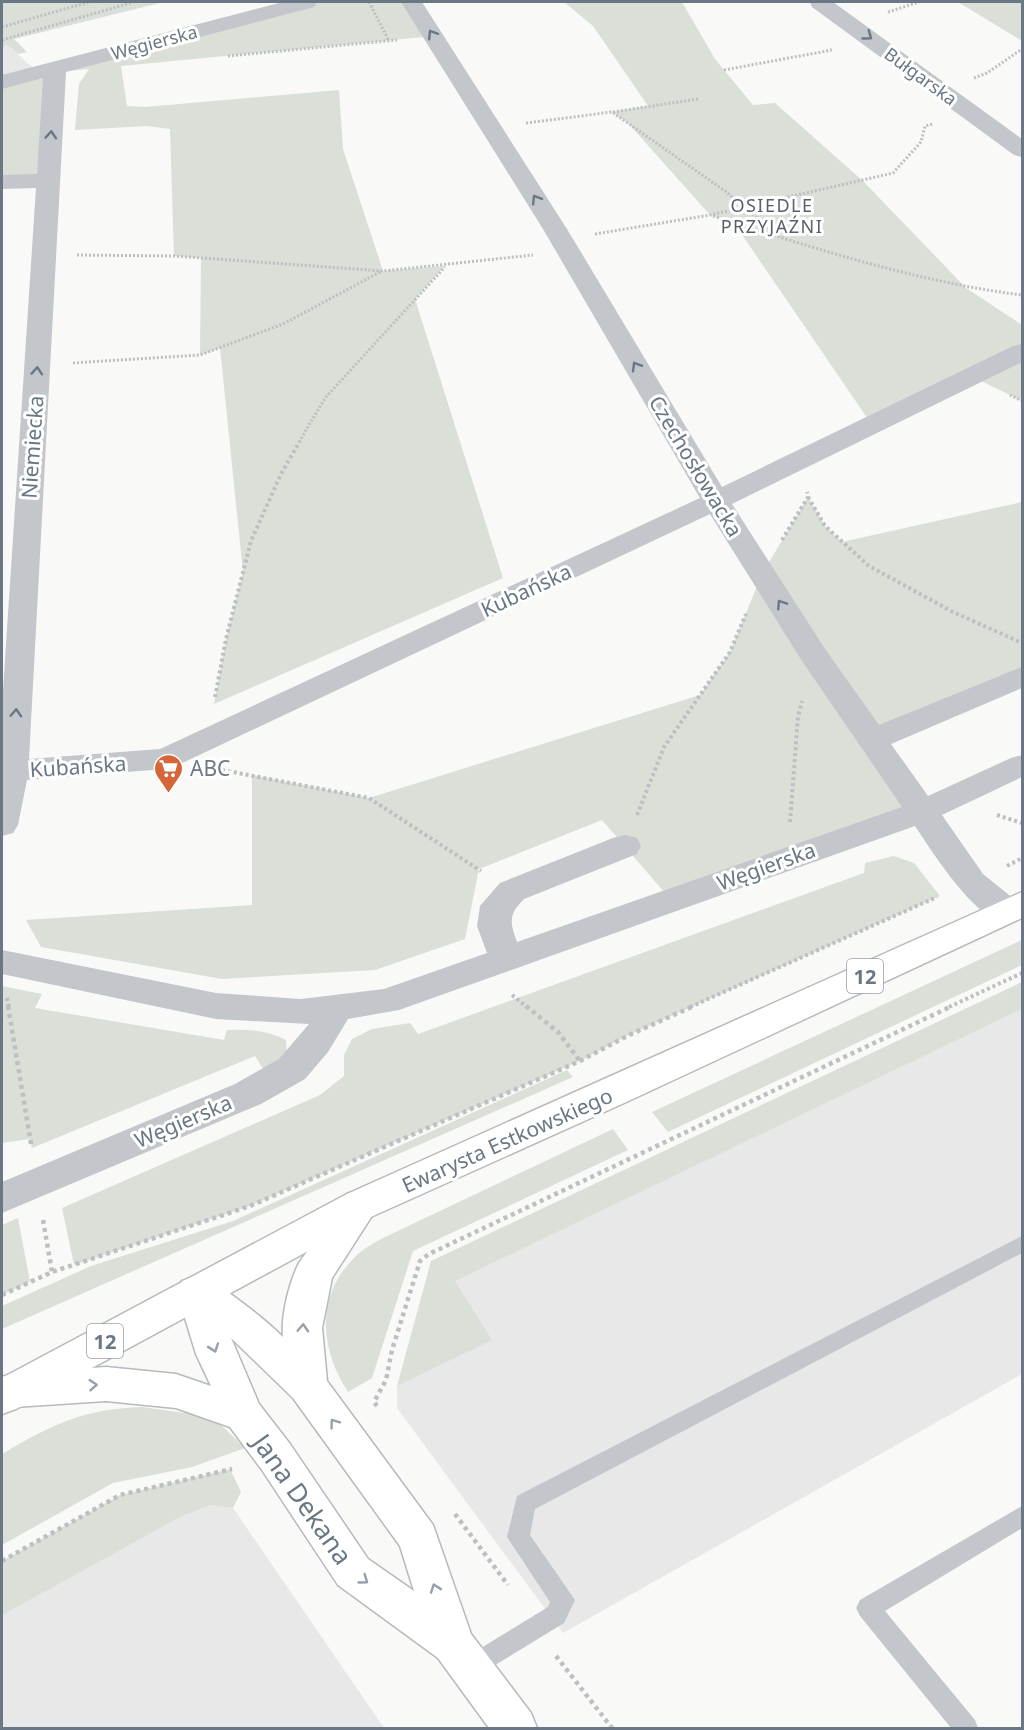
<svg xmlns="http://www.w3.org/2000/svg" width="1024" height="1730" font-family="'Noto Sans',sans-serif">
	<style>
		.built { fill: #e7e8e7 }
		.green { fill: #dadfd8 }
		.lines { fill: none; stroke-linecap: round; stroke-linejoin: round }
		.secondary-casing { stroke: #b5babe; stroke-width: 3 }
		.primary-casing { stroke: #b6babe; stroke-width: 3 }
		.path-far2 { stroke: #bdbfc2; stroke-width: 3; stroke-dasharray: 2 2; stroke-linecap: butt }
		.path-far1 { stroke: #bdbfc2; stroke-width: 4; stroke-dasharray: 3 3; stroke-linecap: butt }
		.path { stroke: #bdbfc2; stroke-width: 4.5; stroke-dasharray: 4 4; stroke-linecap: butt }
		.lane { fill: #c3c6ca; fill-rule: evenodd }
		.street { fill: #c3c6ca; fill-rule: evenodd }
		.secondary { fill: #fff; fill-rule: evenodd }
		.primary { fill: #fff; fill-rule: evenodd }
		.oneway { stroke: #6a7885 }
		.oneway2 { stroke: #97a0aa }
		.labels { text-anchor: middle; dominant-baseline: central; stroke-width: 6; stroke-linejoin: round; paint-order: stroke }
		.far-street-label { font-size: 18px; fill: #6a7885; stroke: #fff }
		.far-neighbourhood-label { font-size: 18px; letter-spacing: 1.5px; fill: #58616b; stroke: #fff }
		.shield { fill: #fff; stroke: #97a0aa; stroke-width: 1.5 }
		.shield-label { font-size: 20px; font-weight: bold; fill: #6a7885 }
		.street-label { font-size: 21px; fill: #6a7885; stroke: #fff }
		.poi-label { font-size: 21px; fill: #6a7885; stroke: #fff; text-anchor: start }
		.near-street-label { font-size: 26px; fill: #6a7885; stroke: #fff }
	</style>
	<rect width="100%" height="100%" fill="#f9f9f7"/>
	<path class="built" d="M2,41L6,44L39,73L2,82Z
		M1022,1009V1374L563,1633L397,1408V1386L491,1340L454,1281Z
		M220,1489L384,1728H2V1607Z"/>
	<path class="green" d="M2,2H164L14,39L27,52L18,54L6,44L2,49Z
		M306,2H412L434,36L121,66L127,106L145,107L339,90L343,149L383,271L445,266L415,299L503,578L214,704L226,639L243,572L220,348L200,355L201,258L174,256L170,129L147,126L75,130L79,84L89,69L56,72L48,181L2,182V82Z
		M564,2H682L715,59L753,105L775,103L863,181L966,288L1022,325V401L973,377L872,425L734,223L710,215L628,123L612,112L648,106L593,26Z
		M958,2H1022V41Z
		M808,497L825,526L842,542L1022,502V677L872,740L921,812L671,900L602,820L479,869L465,939L375,970L222,979L41,947L26,920L252,905V775L369,798L700,695L730,652L762,574Z
		M894,856L914,863L940,896L629,1035L580,1061L250,1206L74,1265L62,1208L320,1095L344,1076V1055L352,1039L372,1029L410,1023L418,1034L864,873L865,863Z
		M1022,940V965L668,1132L652,1112Z
		M1022,982V1009L455,1281L492,1340L397,1386L431,1261Z
		M2,986L42,994L35,1008L224,1040L227,1030C248,1029 267,1030 286,1040L287,1059L271,1081L255,1056L32,1148L29,1139L3,1143Z
		M567,1070L573,1077L2,1329V1306L91,1266L233,1221Z
		M613,1129L628,1150L413,1251L372,1378L348,1392C320,1349 315,1297 354,1258C362,1249 374,1243 385,1237Z
		M18,1218L30,1282L2,1295V1225Z
		M142,1407L192,1414L222,1426L245,1448L192,1467L113,1483L2,1545V1454C51,1425 83,1409 142,1407Z
		M230,1469L241,1492L233,1508L210,1505L182,1516L2,1615V1561L120,1495Z"/>
	<g class="lines">
		<defs>
			<path id="secondary" d="M360,1190L373,1194L379,1205L332,1278L322,1328L327,1381L433,1525L471,1634L531,1713L537,1728H489L438,1658L338,1585L262,1470L230,1427L176,1408L106,1401L14,1407L2,1403V1377L14,1373L106,1367L176,1374L211,1386L196,1354L177,1292L182,1281C186,1280 192,1276 196,1276C213,1276 270,1324 283,1337C281,1315 289,1283 299,1263L347,1194ZM231,1338L293,1398L400,1546L414,1591L368,1559L290,1444L259,1404Z"/>
			<path id="primary" d="M1022,892V918L622,1104L373,1216L16,1409L2,1414V1378L347,1194Z"/>
		</defs>
		<use href="#secondary" class="secondary-casing"/>
		<use href="#primary" class="primary-casing"/>
		<path class="path-far2" d="M369,2L389,41
			M888,12L919,2
			M2,27L89,2
			M2,40L134,2
			M228,56L397,40
			M724,70L832,50
			M974,78L987,73L1022,49
			M613,112L698,99
			M526,123L612,112L725,191L780,237
			M713,216C814,248 917,282 1022,295
			M595,234L710,215L893,173L921,142L925,126L933,124
			M77,255L174,256L383,271L533,255
			M73,363L200,355L283,324L382,271
			M1010,395L1022,401
			M299,442L325,398L445,267"/>
		<path class="path-far1" d="M808,497L825,526L869,566L953,612L1022,643
			M782,540L808,497L807,492
			M215,697L226,639L251,541L281,474L300,441
			M222,770L369,798L481,871
			M637,815L664,747L730,652L746,614
			M997,815L1022,823
			M790,822L798,717L802,701
			M1007,866L1022,858
			M512,995L527,1007
			M7,998L9,1007
			M690,1007L937,897
			M949,1007L1022,973"/>
		<path class="path" d="M8,1006L31,1144
			M526,1006L558,1032L580,1061
			M43,1220L52,1272
			M2,1295L52,1272L250,1206L580,1061L629,1035L694,1006
			M377,1406L374,1402L386,1380L392,1350L420,1261L429,1254L952,1006
			M455,1514L508,1585
			M2,1561L120,1495L232,1469
			M556,1656L612,1728"/>
		<path class="lane" d="M1022,1236V1253L535,1509L530,1535L575,1600L564,1623L479,1675L471,1678L463,1675L459,1667L463,1659L548,1607L550,1602L507,1537L517,1496Z
			M1022,1506V1528L885,1611L975,1720L978,1728H951L860,1616L856,1608L860,1600Z"/>
		<path class="street" d="M283,2H317L314,7L66,72L29,759L160,749L700,498L543,229L401,2H422L567,229L722,487L1013,346L1022,344V362L732,504L825,649L879,725L1022,667V688L891,744L928,796L1011,758L1022,755V777L942,815L983,874L1019,903L1022,913L1019,919C1015,921 1010,923 1005,922C974,919 932,851 915,826L399,1010L348,1019L328,1052L305,1079L261,1104L2,1213V1182L235,1084L279,1059L309,1024L216,1019L2,974V950L216,993L301,999L384,989L487,953L477,926L480,906L500,883L613,838L625,835L637,838L641,846L637,854L524,899C508,915 510,922 517,942L902,807L802,661L710,514L176,766L165,769L27,780L18,825L13,833L2,836V705L36,188L2,189V175L37,174L43,78L2,89V75Z
			M810,2H833L1022,139V157L1014,155L812,7Z"/>
		<use href="#secondary" class="secondary"/>
		<use href="#primary" class="primary"/>
	</g>
	<defs><path id="oneway-chevron" d="M-2-3.5L2.5 0L-2 3.5" fill="none" stroke-width="1.6" stroke-linecap="round" stroke-linejoin="round" transform="scale(1.5)"/></defs>
	<g class="oneway">
		<use href="#oneway-chevron" transform="translate(432 34) rotate(-122)"/>
		<use href="#oneway-chevron" transform="translate(868 36) rotate(36)"/>
		<use href="#oneway-chevron" transform="translate(51 135) rotate(-86)"/>
		<use href="#oneway-chevron" transform="translate(536 199) rotate(-122)"/>
		<use href="#oneway-chevron" transform="translate(636 366) rotate(-121)"/>
		<use href="#oneway-chevron" transform="translate(37 371) rotate(-86)"/>
		<use href="#oneway-chevron" transform="translate(781 604) rotate(-123)"/>
		<use href="#oneway-chevron" transform="translate(16 713) rotate(-87)"/>
	</g>
	<g class="oneway2">
		<use href="#oneway-chevron" transform="translate(303 1328) rotate(-87)"/>
		<use href="#oneway-chevron" transform="translate(214 1348) rotate(71)"/>
		<use href="#oneway-chevron" transform="translate(93 1385) rotate(-4)"/>
		<use href="#oneway-chevron" transform="translate(334 1423) rotate(-126)"/>
		<use href="#oneway-chevron" transform="translate(364 1580) rotate(36)"/>
		<use href="#oneway-chevron" transform="translate(435 1588) rotate(-109)"/>
	</g>
	<defs>
		<symbol id="supermarket-pin" viewBox="-11 -11 22 30"><path d="M0 17L-7.5 6A9.5 9.5 0 1 1 7.5 6Z" fill="#d6663a" stroke="#fff"/><path d="M-6-5.5h2.5l.6 2H6L4.5 2H-2.5L-4.4-4H-6ZM-1.5 3.2a1.3 1.3 0 1 0 .1 0ZM3 3.2a1.3 1.3 0 1 0 .1 0Z" fill="#fff"/></symbol>
	</defs>
	<g fill-rule="evenodd">
		<use href="#supermarket-pin" x="152" y="752" width="33" height="45"/>
	</g>
	<g class="labels">
		<g class="far-street-label">
			<text transform="translate(154 42) rotate(-15)">Węgierska</text>
			<text transform="translate(921 76) rotate(36)">Bułgarska</text>
		</g>
		<g class="far-neighbourhood-label">
			<text x="772" y="205">OSIEDLE<tspan x="772" dy="21">PRZYJAŹNI</tspan></text>
		</g>
		<g class="shield">
			<rect x="847" y="959" width="36" height="34" rx="4.5"/>
			<rect x="87" y="1324" width="36" height="34" rx="4.5"/>
		</g>
		<g class="shield-label">
			<text x="865" y="976">12</text>
			<text x="105" y="1341">12</text>
		</g>
		<g class="street-label">
			<text transform="translate(32 447) rotate(-86)">Niemiecka</text>
			<text transform="translate(696 466) rotate(59)">Czechosłowacka</text>
			<text transform="translate(526 590) rotate(-25)">Kubańska</text>
			<text transform="translate(78 766) rotate(-4)">Kubańska</text>
			<text transform="translate(766 866) rotate(-20)">Węgierska</text>
			<text transform="translate(183 1121) rotate(-23)">Węgierska</text>
			<text transform="translate(507 1140) rotate(-24)">Ewarysta Estkowskiego</text>
		</g>
		<g class="poi-label">
			<text x="190" y="768">ABC</text>
		</g>
		<g class="near-street-label">
			<text transform="translate(303 1499) rotate(55)">Jana Dekana</text>
		</g>
	</g>
	<rect width="1024" height="1730" fill="none" stroke="#6a7885" stroke-width="6"/>
</svg>
